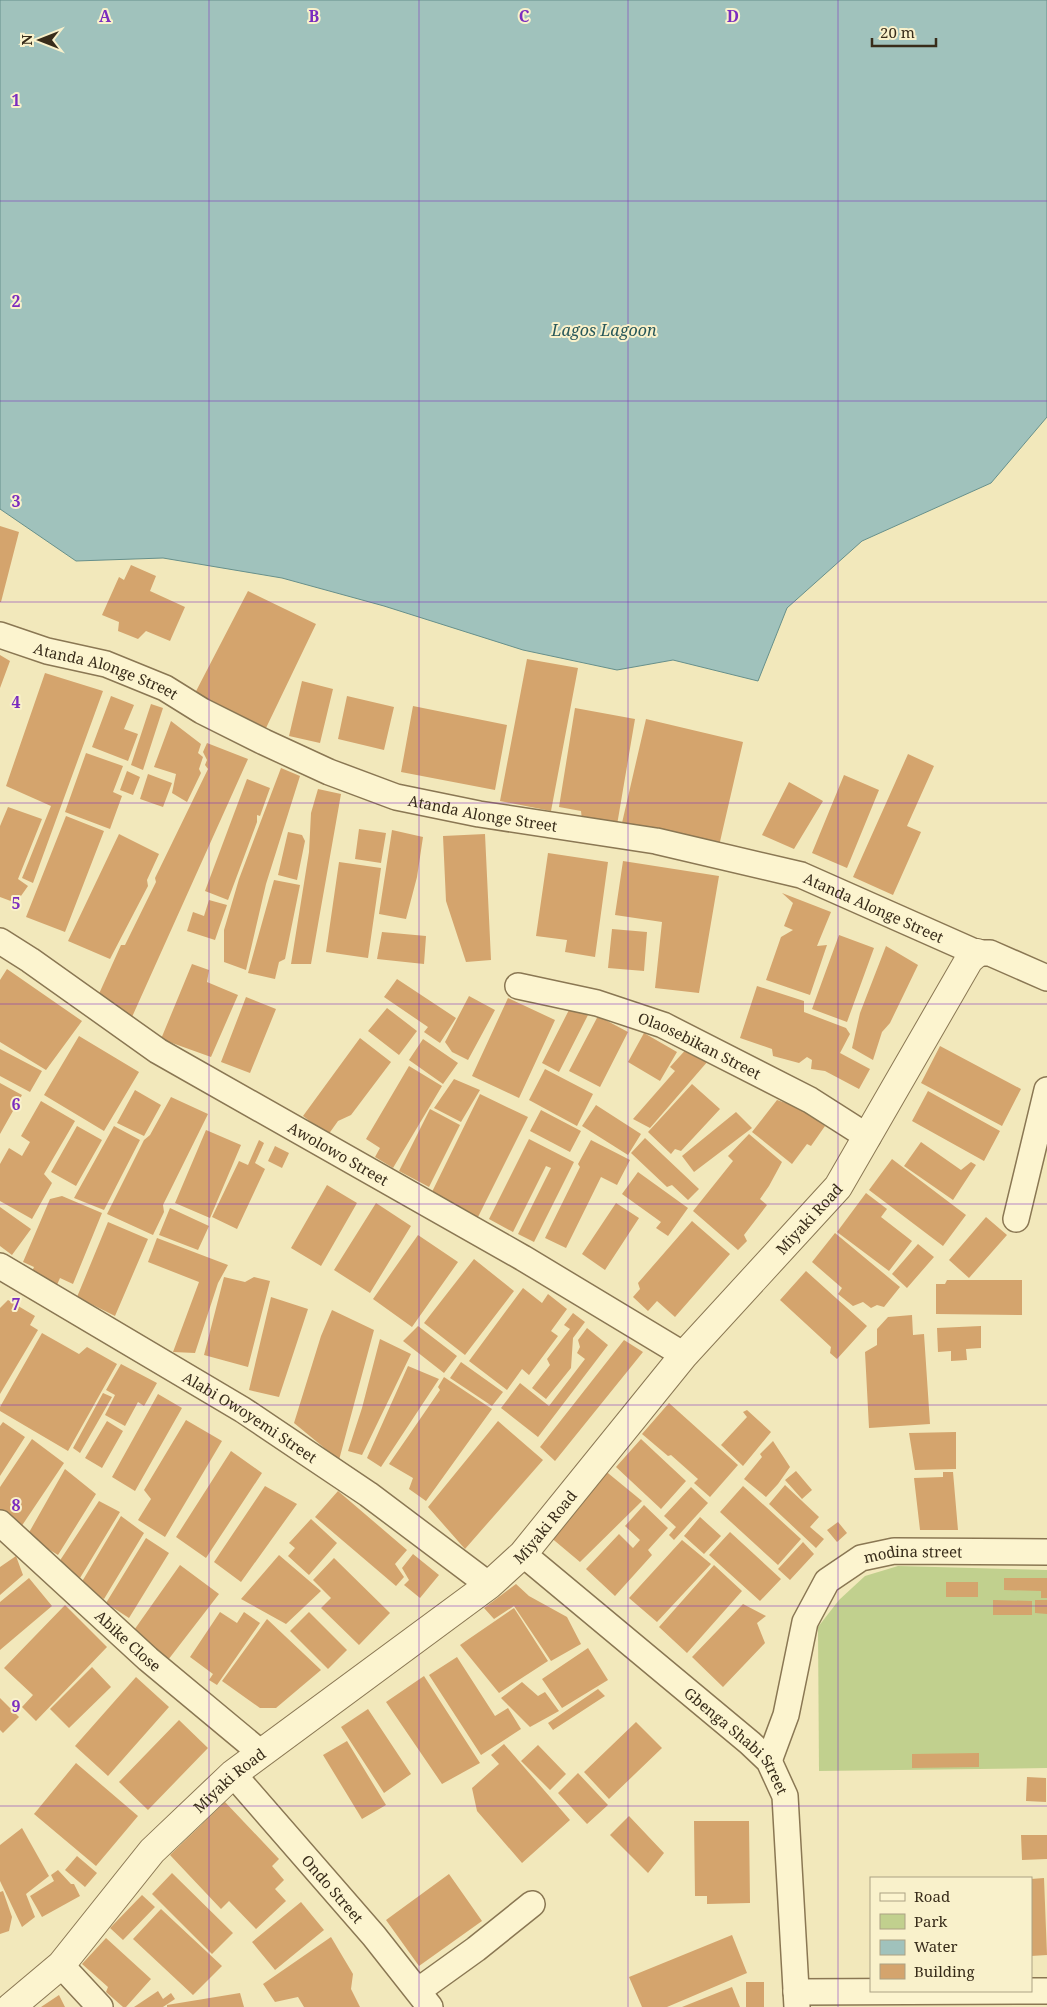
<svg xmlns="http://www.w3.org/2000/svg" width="1047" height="2007" font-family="'Noto Serif',serif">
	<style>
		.green { fill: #c1d08e }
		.water { fill: #a0c2bc; stroke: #67908b }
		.building { fill: #d4a46d }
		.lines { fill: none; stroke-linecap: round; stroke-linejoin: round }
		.minor-casing { stroke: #8a7753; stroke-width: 28 }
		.tertiary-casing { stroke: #8a7753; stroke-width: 30 }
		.minor { stroke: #fcf4cf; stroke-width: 25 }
		.tertiary { stroke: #fcf4cf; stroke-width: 28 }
		.grid { fill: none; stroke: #7b2cbf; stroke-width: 1; stroke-opacity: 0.55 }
		.labels { text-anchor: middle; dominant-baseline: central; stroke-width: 4; stroke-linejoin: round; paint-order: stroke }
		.street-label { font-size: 15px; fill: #382c1a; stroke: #f9f1cb }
		.water-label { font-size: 16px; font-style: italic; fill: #275759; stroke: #f9f1cb }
		.grid-label { font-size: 16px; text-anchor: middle; font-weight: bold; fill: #7b2cbf; stroke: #f9f1cb; stroke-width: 4; stroke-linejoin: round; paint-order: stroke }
	</style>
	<rect width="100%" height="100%" fill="#f2e8bb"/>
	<path class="green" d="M898,1566L1047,1570V1768L819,1771L818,1627L839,1600L865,1576Z"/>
	<path class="water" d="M0,0H1047V417L991,483L862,541L787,608L758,681L673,660L617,670L523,650L384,606L282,578L163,558L76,561L0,509Z"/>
	<path class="building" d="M0,526L19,532L1,602H0Z
		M131,565L156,576L150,591L185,607L170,641L146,631L138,639L118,631L119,622L102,615L119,577L124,580Z
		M248,591L316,624L266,728L193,697Z
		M0,655L10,661L0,688Z
		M527,659L578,668L551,811L500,801Z
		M45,673L103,691L33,883L22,878L51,806L6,786Z
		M302,681L333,689L320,743L289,736Z
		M111,696L134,705L124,729L138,734L128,761L92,747Z
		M347,696L394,707L384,750L338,739Z
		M151,704L163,708L143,770L131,765Z
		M413,706L507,725L495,790L401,772Z
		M575,708L635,719L617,825L582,820L581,811L559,807Z
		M646,719L743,742L719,846L622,823Z
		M171,721L201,744L198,753L203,757L199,769L201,773L187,802L172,793L176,774L154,767Z
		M207,743L248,759L132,1017L98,996L121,945H125L156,882L155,878L208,769L205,765L207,760L203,752Z
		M86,753L123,766L113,792L122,796L110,829L65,812Z
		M908,754L934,766L907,826L921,832L893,895L853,877Z
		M281,768L300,776L266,884L246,970L224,962V930L239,879Z
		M127,771L140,777L133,795L120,790Z
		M148,774L172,783L163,807L140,799Z
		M844,775L879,790L847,868L812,853Z
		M247,779L270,788L260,816L257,815V822L228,900L205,891Z
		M789,782L823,801L794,849L762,835Z
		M318,789L341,794L311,964H291L309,852L311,813Z
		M8,807L42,819L18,879L28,886L16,903L0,897V826Z
		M66,816L104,831L65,932L26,917Z
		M359,829L386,833L381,863L355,859Z
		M392,830L423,837L417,877L406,919L379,914Z
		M288,832L302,835L305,841L297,880L278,875Z
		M119,834L159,854L147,880L148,886L110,959L68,941Z
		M485,834L491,960L466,962L446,901L443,836Z
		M548,853L608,862L595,957L565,952L567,940L536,936Z
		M623,861L719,876L699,993L655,988L662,922L615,915Z
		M339,862L381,868L368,958L326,952Z
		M274,880L300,885L285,959L279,962L275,979L248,973Z
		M782,893L831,912L817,946L827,945L810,995L766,980L781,937L793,930L784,926L793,903Z
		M209,900L227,905L215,940L187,931L193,912L204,916Z
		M612,929L647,932L644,971L608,968Z
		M382,932L426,936L424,964L377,959Z
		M839,935L874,948L847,1022L812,1009Z
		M886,946L918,965L890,1023L882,1032L873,1060L852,1048L860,1013Z
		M192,964L209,970L207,982L238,995L211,1057L161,1039Z
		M7,969L82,1021L46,1070L0,1042V980Z
		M397,979L456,1018L440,1043L424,1032L428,1027L384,997Z
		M757,986L804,1001V1012L846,1028L850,1034L840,1053L870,1069L859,1089L825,1071L811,1069L812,1060L807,1057L799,1063L773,1056L772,1049L740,1038Z
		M469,996L495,1010L468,1060L452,1052L445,1042Z
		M246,997L276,1009L250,1073L221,1062Z
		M508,998L555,1020L519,1098L472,1076Z
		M571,1006L588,1015L559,1072L542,1063Z
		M387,1008L417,1031L399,1055L368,1031Z
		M598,1016L628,1032L600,1087L569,1071Z
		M644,1033L677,1052L660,1081L628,1062Z
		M79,1036L139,1072L104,1131L44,1095Z
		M360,1038L391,1062L351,1115L338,1121L328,1135L303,1116Z
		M423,1039L458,1063L443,1084L409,1060Z
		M690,1045L708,1061L650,1128L633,1119L675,1071L670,1067Z
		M940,1046L1021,1089L1002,1126L921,1083Z
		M0,1049L42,1071L30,1092L0,1076Z
		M409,1066L442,1086L393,1168L375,1157L380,1148L366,1139Z
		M545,1069L593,1094L577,1126L529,1100Z
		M454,1079L480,1090L461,1122L434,1108Z
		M0,1083L22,1095L0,1134Z
		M692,1084L720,1109L681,1151L675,1149L671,1154L648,1132Z
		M135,1090L161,1105L144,1136L117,1123Z
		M928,1091L1000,1131L984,1161L912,1121Z
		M480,1094L528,1117L476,1221L430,1196Z
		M171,1097L208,1114L163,1205L164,1212L153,1235L107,1214L144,1140L150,1135Z
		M777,1100L798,1107L825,1126L811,1146L807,1144L792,1164L752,1132Z
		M41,1101L75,1121L44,1174L52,1183L32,1219L0,1201V1164L9,1148L22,1156L30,1142L21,1136Z
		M596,1105L641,1134L628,1155L582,1126Z
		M430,1109L460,1125L429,1187L399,1171Z
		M541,1110L581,1131L570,1152L530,1131Z
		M736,1112L752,1128L694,1172L682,1156Z
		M77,1126L102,1140L76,1186L51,1172Z
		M114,1126L140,1140L104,1210L74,1198Z
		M206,1130L241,1145L210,1218L175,1203Z
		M749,1134L782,1162L769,1186L760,1199L767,1205L744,1235L747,1241L738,1250L693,1211L733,1161L728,1156Z
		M645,1138L699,1189L688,1200L672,1185L667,1187L631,1153Z
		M529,1139L574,1162L534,1242L518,1234L551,1168L546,1166L513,1232L489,1219Z
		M259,1140L264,1143L255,1163L265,1169L237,1229L212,1217L239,1161L248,1165Z
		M591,1140L630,1160L617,1185L601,1177L566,1248L545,1238L580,1167L578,1164Z
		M921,1142L961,1170L971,1162L976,1165L953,1200L904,1166Z
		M275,1146L289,1153L282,1168L268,1161Z
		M892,1159L966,1215L943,1246L869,1190Z
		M638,1172L688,1208L668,1236L656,1228L661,1222L622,1194Z
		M327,1185L357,1203L321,1266L291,1248Z
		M866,1193L887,1209L881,1217L912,1241L889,1271L837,1232Z
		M62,1196L102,1213L73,1284L60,1278L56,1287L30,1276L34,1267L23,1262L50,1199Z
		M376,1203L411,1226L370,1293L334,1270Z
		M616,1203L639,1218L605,1270L582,1254Z
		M0,1207L31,1229L12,1255L0,1246Z
		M170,1208L209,1226L198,1250L159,1235Z
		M986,1217L1007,1235L969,1278L949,1260Z
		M692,1221L730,1254L675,1317L657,1301L648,1311L633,1297L640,1289L638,1283Z
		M108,1222L148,1239L115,1316L77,1297Z
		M835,1233L900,1287L884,1307L877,1305L871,1308L863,1302L853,1306L838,1294L842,1288L812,1262Z
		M418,1235L458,1262L412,1327L373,1299Z
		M157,1238L228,1265L218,1283L195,1353L173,1352L199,1282L148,1262Z
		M918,1244L934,1257L907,1288L892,1274Z
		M474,1259L514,1291L465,1355L424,1323Z
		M806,1271L867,1326L837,1359L830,1353L831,1347L780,1300Z
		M224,1277L245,1282L254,1277L270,1281L248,1367L204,1355Z
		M947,1280H1022V1315L936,1314V1284H945Z
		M523,1288L542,1303L548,1294L567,1309L551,1331L558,1336L529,1375L522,1369L507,1390L469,1361Z
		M271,1297L308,1309L279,1397L249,1390Z
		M8,1300L35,1316L30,1325L38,1330L0,1394V1308Z
		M332,1310L374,1330L339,1460L294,1423L321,1336Z
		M573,1313L585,1322L573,1338L571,1368L546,1399L532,1388L550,1365L547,1359L570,1329L564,1325Z
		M912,1315L913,1335L924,1334L930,1424L869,1428L865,1352L877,1345V1329L888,1317Z
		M418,1326L457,1356L444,1373L403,1341Z
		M981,1326V1348L966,1349L967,1360L951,1361V1351L938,1352L937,1328Z
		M587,1328L608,1345L538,1437L501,1408L520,1383L549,1406L585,1359L577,1353L580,1347L578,1340Z
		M42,1333L79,1354L87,1347L117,1364L68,1451L0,1411V1407Z
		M380,1339L411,1354L362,1455L348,1451L362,1408Z
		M624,1340L643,1352L555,1461L540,1447Z
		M461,1362L503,1392L492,1406L450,1378Z
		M121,1364L157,1383L144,1406L138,1402L125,1426L105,1415L115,1395L106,1390Z
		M408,1366L439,1379L381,1467L367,1458Z
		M444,1377L492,1409L426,1501L409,1489L413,1478L389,1464L440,1390L438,1387Z
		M103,1393L112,1397L80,1453L73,1448Z
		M158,1394L182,1408L135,1491L112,1477Z
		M669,1403L738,1465L710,1497L694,1483L698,1479L671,1455L668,1456L642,1434Z
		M747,1410L771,1432L743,1466L721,1445L747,1417L743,1412Z
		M186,1420L222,1441L165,1537L138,1520L151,1499L144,1490Z
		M107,1421L123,1431L102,1468L85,1458Z
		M498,1421L543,1460L465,1549L428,1507Z
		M3,1422L25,1437L0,1476V1426Z
		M956,1432V1469L915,1470L909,1433Z
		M32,1439L64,1463L19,1530L0,1515V1487Z
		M641,1439L686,1481L661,1509L616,1467Z
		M773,1441L790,1467L778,1484L766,1497L744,1479L762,1457L760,1454Z
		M231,1451L262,1473L206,1558L176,1537Z
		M65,1469L96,1494L58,1555L27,1536Z
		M603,1469L642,1501L580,1562L549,1536Z
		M796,1471L812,1490L802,1499L785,1480Z
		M943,1472H953L958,1530H920L914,1478L943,1477Z
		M785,1485L819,1517L810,1527L824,1539L816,1548L769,1504Z
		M265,1486L297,1504L241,1582L214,1562Z
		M743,1486L801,1539L778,1565L720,1512Z
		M691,1487L708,1503L674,1540L669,1535L676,1527L664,1516Z
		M338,1491L407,1550L395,1564L404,1577L396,1586L315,1517Z
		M99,1501L120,1512L80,1578L59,1562Z
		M644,1505L668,1528L648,1550L652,1555L615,1596L586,1569L619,1534L633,1548L640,1540L625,1526Z
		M121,1516L144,1533L104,1599L80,1585Z
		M700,1517L721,1536L704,1554L684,1536Z
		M311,1519L337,1543L309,1575L288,1556L295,1548L289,1543Z
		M838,1522L847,1533L837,1542L827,1530Z
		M730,1532L781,1579L760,1601L709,1555Z
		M146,1538L169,1553L129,1618L106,1603Z
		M682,1540L711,1564L657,1622L629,1598Z
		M803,1542L814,1554L790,1580L778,1569Z
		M413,1554L439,1575L420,1598L404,1585L409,1580L402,1568Z
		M279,1555L321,1591L286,1624L241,1599Z
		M16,1556L23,1575L0,1595V1567Z
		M334,1558L390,1613L359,1645L321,1608L331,1598L313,1580Z
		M180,1565L219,1594L168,1660L132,1633Z
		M714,1565L742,1591L687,1653L659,1627Z
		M29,1578L52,1606L0,1650V1602Z
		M1004,1578H1047V1598H1041V1591L1004,1590Z
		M946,1582H978V1597H946Z
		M516,1584L529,1596L567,1617L581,1644L551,1661L514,1606L494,1619L484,1608Z
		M993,1600L1032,1601V1615H993Z
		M1035,1600H1047V1614L1035,1613Z
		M743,1604L766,1616L757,1623L765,1643L723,1687L692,1657Z
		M65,1605L107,1647L36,1721L22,1707L33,1695L4,1668Z
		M514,1608L548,1661L499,1693L460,1645Z
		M220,1612L237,1623L244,1612L260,1623L217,1685L209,1680L213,1674L190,1657Z
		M309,1612L347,1650L328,1669L290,1631Z
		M267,1619L321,1670L276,1708H260L222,1681Z
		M588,1648L608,1680L562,1708L542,1679Z
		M457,1657L495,1716L508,1708L521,1729L481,1755L429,1675Z
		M92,1667L111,1687L69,1728L50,1709Z
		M424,1676L480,1763L442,1784L386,1702Z
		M136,1677L169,1707L108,1776L75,1746Z
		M522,1682L538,1696L545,1692L559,1711L530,1727L501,1698Z
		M598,1689L605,1696L553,1730L548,1723Z
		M0,1698L19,1717L3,1733L0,1730Z
		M368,1709L411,1774L384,1793L341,1727Z
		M179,1720L208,1748L148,1810L119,1782Z
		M636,1722L662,1748L609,1799L584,1772Z
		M347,1741L386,1805L362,1819L323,1755Z
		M504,1744L570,1820L522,1863L477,1811L472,1788L499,1764L491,1755Z
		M538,1745L566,1774L550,1790L521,1761Z
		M979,1753V1767L912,1768V1754Z
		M76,1763L138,1816L96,1866L34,1814Z
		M578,1773L608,1805L587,1824L558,1793Z
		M1027,1777L1046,1778V1802L1026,1801Z
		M225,1802L279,1859L272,1866L284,1880L275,1889L286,1901L256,1929L229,1901L221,1909L170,1855Z
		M629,1816L664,1853L648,1873L610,1835Z
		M694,1821H749L750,1903L707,1904V1896H695Z
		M22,1828L49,1876L26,1894L35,1917L22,1927L0,1881V1845Z
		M1021,1835H1047V1859L1022,1860Z
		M77,1856L97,1873L85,1887L65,1870Z
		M58,1870L71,1884H74L80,1896L42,1917L30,1896L54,1881L51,1875Z
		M172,1873L233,1933L212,1954L152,1894Z
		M449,1874L482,1921L419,1966L386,1920Z
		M1044,1878L1047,1955L1031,1956V1879Z
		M3,1891L12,1917L9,1931L0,1934V1892Z
		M142,1895L155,1907L123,1940L110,1928Z
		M301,1902L324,1930L275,1970L252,1942Z
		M161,1909L222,1966L193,1995L133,1939Z
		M732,1935L747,1973L667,2007H642L629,1977Z
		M331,1937L353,1974L351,1989L360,2007H304L298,1997L275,2002L263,1984Z
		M106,1938L151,1979L126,2007H123L106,1992L108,1987L82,1964Z
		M746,1982H764V2007H746Z
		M732,1987L740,2007H682Z
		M158,1991L163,1999L171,1993L175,1999L163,2007H134Z
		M240,1993L244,2007H167V2005Z
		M59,1995L65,2007H41Z"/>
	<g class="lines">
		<defs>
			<g id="minor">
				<path id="s1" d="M0,635L47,651L106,664L165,688L202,711L264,742L329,772L396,797L479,814L656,841L801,875L977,953H990L1047,978"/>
				<path id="s2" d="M0,941L30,960L158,1051L523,1258L684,1355"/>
				<path id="s3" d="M518,986L597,1003L663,1025L810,1100L868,1137"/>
				<path d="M1016,1219L1047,1090"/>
				<path id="s4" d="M0,1266L243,1410L368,1494L489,1585"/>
				<path id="s5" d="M0,1523L148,1659L261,1753"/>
				<path id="s6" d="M523,1554L750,1743L769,1761L785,1796L797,2007"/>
				<path id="s7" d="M769,1761L786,1715L805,1622L827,1581L861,1558L894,1551L1047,1552"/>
				<path id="s8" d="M233,1774L374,1936L430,2007"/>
				<path d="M61,1965L100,2007"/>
				<path d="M419,1990L476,1949L532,1904"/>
				<path d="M796,1992L1047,1991"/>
			</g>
			<g id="tertiary">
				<path id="s9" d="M11,2007L61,1965L152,1851L233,1774L489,1585L523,1554L684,1355L838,1187L969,960L977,953"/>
			</g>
		</defs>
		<use href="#minor" class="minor-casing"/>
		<use href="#tertiary" class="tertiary-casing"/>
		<use href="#minor" class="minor"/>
		<use href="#tertiary" class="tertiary"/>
	</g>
	<path class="grid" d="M209,0V2007M419,0V2007M628,0V2007M838,0V2007M0,201H1047M0,401H1047M0,602H1047M0,803H1047M0,1004H1047M0,1204H1047M0,1405H1047M0,1606H1047M0,1806H1047"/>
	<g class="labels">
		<g class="street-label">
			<text stroke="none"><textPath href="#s1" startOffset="112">Atanda Alonge Street</textPath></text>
			<text stroke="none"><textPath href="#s1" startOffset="518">Atanda Alonge Street</textPath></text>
			<text stroke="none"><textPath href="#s1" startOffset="922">Atanda Alonge Street</textPath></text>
			<text stroke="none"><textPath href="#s3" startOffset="192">Olaosebikan Street</textPath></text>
			<text stroke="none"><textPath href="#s2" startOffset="400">Awolowo Street</textPath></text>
			<text stroke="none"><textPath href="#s9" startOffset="1128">Miyaki Road</textPath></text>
			<text stroke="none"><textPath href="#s4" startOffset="292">Alabi Owoyemi Street</textPath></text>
			<text stroke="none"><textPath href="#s9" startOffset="722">Miyaki Road</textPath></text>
			<text stroke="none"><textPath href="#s7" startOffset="284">modina street</textPath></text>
			<text stroke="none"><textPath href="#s5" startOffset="174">Abike Close</textPath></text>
			<text stroke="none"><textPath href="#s6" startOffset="285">Gbenga Shabi Street</textPath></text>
			<text stroke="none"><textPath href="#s9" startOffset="316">Miyaki Road</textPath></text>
			<text stroke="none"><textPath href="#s8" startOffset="152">Ondo Street</textPath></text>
		</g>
		<g class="water-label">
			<text x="604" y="330">Lagos Lagoon</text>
		</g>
	</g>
	<g class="grid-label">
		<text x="105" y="22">A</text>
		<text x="314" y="22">B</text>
		<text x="524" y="22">C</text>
		<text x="733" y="22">D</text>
		<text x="16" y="106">1</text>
		<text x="16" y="307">2</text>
		<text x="16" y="507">3</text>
		<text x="16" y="708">4</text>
		<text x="16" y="909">5</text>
		<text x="16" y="1110">6</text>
		<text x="16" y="1310">7</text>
		<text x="16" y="1511">8</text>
		<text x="16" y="1712">9</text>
	</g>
	<rect x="870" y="1877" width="162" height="115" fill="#f9f1cb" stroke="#aca284"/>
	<rect x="880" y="1893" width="25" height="8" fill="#fcf4cf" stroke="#aca284"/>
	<text x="914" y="1902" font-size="15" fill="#382c1a">Road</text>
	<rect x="880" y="1914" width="25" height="15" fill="#c1d08e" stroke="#aca284"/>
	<text x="914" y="1927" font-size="15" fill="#382c1a">Park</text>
	<rect x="880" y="1940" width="25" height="15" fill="#a0c2bc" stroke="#aca284"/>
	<text x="914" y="1952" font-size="15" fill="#382c1a">Water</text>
	<rect x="880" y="1964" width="25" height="15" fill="#d4a46d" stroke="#aca284"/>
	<text x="914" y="1977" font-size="15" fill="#382c1a">Building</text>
	<g transform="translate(40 40) rotate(270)" stroke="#f9f1cb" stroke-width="4" paint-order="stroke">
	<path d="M0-4L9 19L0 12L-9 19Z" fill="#382c1a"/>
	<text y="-8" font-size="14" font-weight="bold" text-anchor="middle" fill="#382c1a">N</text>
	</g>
	<path d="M872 38v8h64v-8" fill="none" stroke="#382c1a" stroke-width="2.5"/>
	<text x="880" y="38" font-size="15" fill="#382c1a" stroke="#f9f1cb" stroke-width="4" paint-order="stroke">20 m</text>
</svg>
